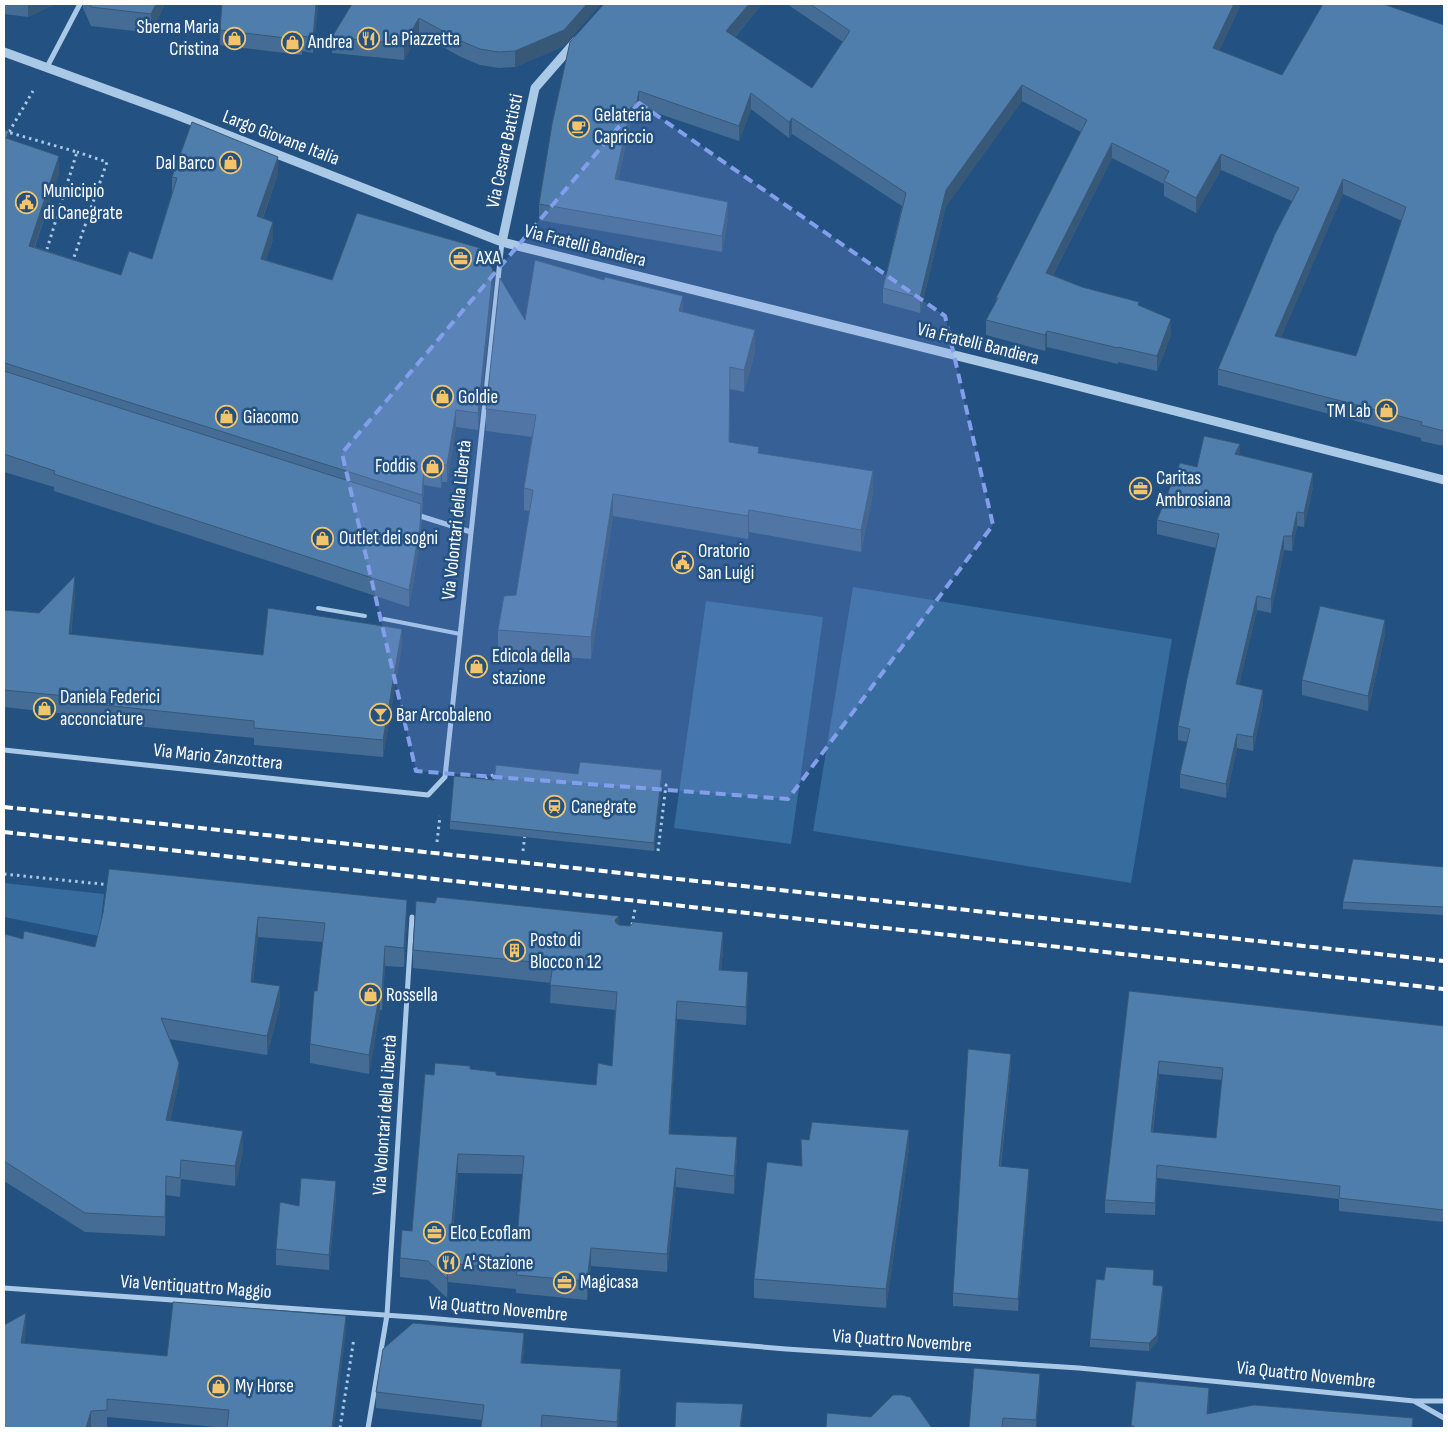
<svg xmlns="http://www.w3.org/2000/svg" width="1448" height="1432" font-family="'Sofia Sans Condensed',sans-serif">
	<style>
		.green { fill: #376c9f }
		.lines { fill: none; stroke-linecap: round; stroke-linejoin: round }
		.path { stroke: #aac9e7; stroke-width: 3; stroke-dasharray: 2.5 4; stroke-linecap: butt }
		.service { stroke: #aac9e7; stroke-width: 4 }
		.minor { stroke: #aac9e7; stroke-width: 5 }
		.tertiary { stroke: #aac9e7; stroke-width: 9 }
		.rail { stroke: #fff; stroke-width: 4; stroke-dasharray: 9 4; stroke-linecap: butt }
		.wall { fill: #456c94; fill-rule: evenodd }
		.shaded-wall { fill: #385878 }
		.building { fill: #507eac; stroke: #385878; fill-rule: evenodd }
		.marked { fill: #839eea; fill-opacity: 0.2; stroke: #839eea; stroke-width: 4; stroke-dasharray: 10 6; stroke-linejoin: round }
		.labels { text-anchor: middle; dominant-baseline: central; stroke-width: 5; stroke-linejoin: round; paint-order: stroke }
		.poi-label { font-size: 19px; fill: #fff; stroke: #235181; text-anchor: start }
		.street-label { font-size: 19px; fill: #fff; stroke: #235181 }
	</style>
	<rect width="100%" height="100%" fill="#235181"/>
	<path class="green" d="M853,587L1172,639L1131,883L813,831Z
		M706,601L823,617L791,844L674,828Z
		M4,883L104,894L99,936L4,917Z"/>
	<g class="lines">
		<path class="path" d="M4,131L77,152L47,249
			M9,132L33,91
			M72,263L107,162L77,152
			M479,781L498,773
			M437,842L440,816
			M523,851L525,834
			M658,851L666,785L661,784
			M4,874L111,885
			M632,925L635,909
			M340,1428L354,1338"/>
		<path class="service" d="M318,608L365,616
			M384,619L460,634"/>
		<path class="minor" d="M47,67L80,4
			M417,515L471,532
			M4,750L428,795L445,777L502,242
			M4,1288L427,1318L786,1349L1079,1368L1414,1401H1444
			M1414,1401L1444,1418
			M368,1428L387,1315L412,917"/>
		<path class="tertiary" d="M4,52L174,114L502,242L1042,377L1444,480
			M502,242L535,88L576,41"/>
		<path class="rail" d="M4,807L1444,961
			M4,832L1444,989"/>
	</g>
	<path class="wall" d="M4,4H55L28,17L4,14Z
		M83,4H165L151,33L91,26L83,8Z
		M222,4H318L313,53L302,51V55L220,45V30Z
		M352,4L564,46L515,67L499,68L480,65L461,57L419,34L404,60L332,53V37Z
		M604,4H762L735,37L812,88L843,42L787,4H1241L1219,51L1282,75L1444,25V446L1421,441V438L1218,385V369L1292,201L1221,170L1196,213L1164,196V184L1112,158L1053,275L1082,287L1139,305L1171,335L1157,371L1118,362V364L1047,347L1045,351L986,335V320L996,302V298L1081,132L1022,101L946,206L920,313L883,303V288L902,206L792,134L789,138L751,109L739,141L639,107L636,123L631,122L618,180L728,218L722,252L539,220V204ZM1343,194L1402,221L1356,356L1281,337Z
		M4,130L9,139L59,173L35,247L121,275L152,259L172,193V177L278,174L263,218L273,239L266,260L332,280L493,288L478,430L456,427L447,482H442L441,488L424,485L420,543L409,607L54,491V487L4,472Z
		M683,312L755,352L744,392L730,389L729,443L873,493L861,552L749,532L748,539L613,516L591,659L498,652V630L516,595L530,511L524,510V488L532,437L486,431V409L525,320Z
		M1240,455L1313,487L1304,527L1297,526L1292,551L1284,550L1271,613L1257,610L1239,685L1263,704L1253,751L1237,748L1226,798L1180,788V774L1187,742L1178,740V726L1216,548L1157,534V520L1197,467Z
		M75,593L71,635L263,655L402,646L383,757L254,745V738L66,719V714L4,707V610L39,613Z
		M1385,635L1368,711L1302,695V680Z
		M578,774L662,778L654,851L450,829V821L494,780Z
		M1444,867V915L1343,909V902Z
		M103,913L407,919L404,967L385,966L382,1010H380L369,1074L310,1063V1044L323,942L258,937L253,982L280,1005L267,1055L169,1039L179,1082L170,1121L243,1151L235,1186L181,1179L180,1197L166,1195L165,1236L85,1232L4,1181V937L95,947Z
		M619,925L723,950L721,970L748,991L746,1025L677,1019L670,1134L737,1156L734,1194L676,1187L667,1272L591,1266L587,1300L516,1293V1289L448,1282L447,1298L428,1280L400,1277V1258L412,1231L434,1075L470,1069L496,1075L596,1085L612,1066L615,1010L550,1003L551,983L413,968V950ZM458,1173L522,1174L517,1238L453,1233Z
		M1129,991L1444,1026V1222L1339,1211V1199L1157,1178L1155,1215L1105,1213V1200ZM1159,1074L1222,1080L1216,1138L1153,1132Z
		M1011,1066L1001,1166L1029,1182L1018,1311L953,1306V1293Z
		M909,1148L886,1308L754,1298V1279L802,1165Z
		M336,1196L329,1270L276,1265V1249L299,1206Z
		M1104,1280L1153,1285L1163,1293L1157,1342L1149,1351L1090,1347V1339Z
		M26,1330L24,1344L167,1356L346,1333L227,1428L107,1417V1428H4Z
		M524,1348L522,1363L621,1385L618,1428H481L482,1420L376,1408V1392Z
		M1040,1387L1036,1428H969Z"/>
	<path class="shaded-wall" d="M28,4H55L28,17Z
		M156,4H165L151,33V14Z
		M316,4H318L313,53V38Z
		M587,4H601L564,46L515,67V51Z
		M749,4H762L726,47V31Z
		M1234,4H1241L1213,64V48Z
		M419,18V34L404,60V44Z
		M1022,85V101L946,206L920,313V298L946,190Z
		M639,91V107L636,123V107Z
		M751,93V109L739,141V126Z
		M631,107V122L615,195V179Z
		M792,118V134L789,138V122Z
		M9,131V149L6,138Z
		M1112,143V158L1046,288V273Z
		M1221,154V170L1196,213V198Z
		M59,156V173L29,263V246Z
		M278,157V174L257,233V216Z
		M1343,179V194L1275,351V336Z
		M728,202V218L722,252V236Z
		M273,222V239L261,276V259Z
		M493,270V288L478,430V413Z
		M683,296V318L679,311Z
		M1171,319V335L1157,371V356Z
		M755,330V352L744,392V370Z
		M1047,331V347L1045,351V335Z
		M456,410V427L447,482V465Z
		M1240,444V458L1235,454Z
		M442,465V482L441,488V471Z
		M424,468V485L422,512V495Z
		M873,471V493L861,552V530Z
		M1313,473V487L1304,527V513Z
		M613,494V516L591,659V637Z
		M421,504L420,543L409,607V590Z
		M749,510V532L748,539V516Z
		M1297,512V526L1292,551V536Z
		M1284,536V550L1271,613V599Z
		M75,576V593L69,652V634Z
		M1257,596V610L1236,699V684Z
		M1385,620V635L1368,711V696Z
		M402,629V646L383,757V740Z
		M1263,690V704L1253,751V737Z
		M1237,734V748L1226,798V784Z
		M662,770V778L654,851V843Z
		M407,900V919L404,967V948Z
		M619,916V935L615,920Z
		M258,917V937L251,1001V982Z
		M723,932V950L719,988V970Z
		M385,946V966L382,1010V991Z
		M748,972V991L746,1025V1007Z
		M280,986V1005L267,1055V1036Z
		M380,991V1010L369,1074V1055Z
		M677,1001V1019L669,1152V1134Z
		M1011,1054V1066L999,1178V1166Z
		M1159,1061V1074L1151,1144V1132Z
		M179,1063V1082L166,1139V1120Z
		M909,1130V1148L886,1308V1289Z
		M243,1131V1151L235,1186V1166Z
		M737,1137V1156L734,1194V1176Z
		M458,1154V1173L451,1252V1233Z
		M1157,1165V1178L1155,1215V1203Z
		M676,1168V1187L667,1272V1254Z
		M1029,1169V1182L1018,1311V1299Z
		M166,1176V1195L165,1236V1217Z
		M336,1181V1196L329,1270V1255Z
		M591,1248V1266L587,1300V1281Z
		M448,1263V1282L447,1298V1279Z
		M1163,1286V1293L1157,1342L1149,1351V1343Z
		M26,1313V1330L21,1361V1343Z
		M346,1316V1333L334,1428H332Z
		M524,1333V1348L521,1378V1363Z
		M621,1369V1385L618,1428H617Z
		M1040,1374V1387L1036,1428V1420Z
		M1209,1388V1406L1207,1428V1414Z
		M743,1404V1416L741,1428H740Z
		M91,1411V1428H86Z"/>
	<path class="building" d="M90,4H156L151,14L91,7Z
		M222,4H316L313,38L302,36V40L220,30Z
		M352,4H587L564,30L515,51L499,52L480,49L461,41L419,18L404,44L332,37Z
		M604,4H749L726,31L812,88L850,31L810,4H1234L1213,48L1282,75L1323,4H1383L1444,25V431L1421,425L1422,422L1218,369L1275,234L1299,188L1221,154L1196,198L1164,181L1169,171L1112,143L1046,273L1082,287L1139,302L1138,305L1171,319L1157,356L1118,347V348L1047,331L1045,335L986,320L998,298H996L1087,120L1022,85L946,190L920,298L883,288L906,193L792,118L789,122L751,93L739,126L639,91L636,107H631L615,179L728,202L722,236L539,204L552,124L570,42ZM1343,179L1406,207L1356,356L1275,336Z
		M192,122L278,157L257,216L273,222L261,259L332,280L357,213L480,248L493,270L478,413L456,410L447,465H442L441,471L424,468L422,495L5,363H4V130L9,131L6,138L59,156L29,246L121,275L129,251L152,259L177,178L172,177Z
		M535,260L604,280L605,277L683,296L679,311L755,330L744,370L730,367L729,442L759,447L758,453L873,471L861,530L749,510L748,516L613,494L591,637L498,630L504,596L516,595L533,490L524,488L536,415L486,409L500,278L525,320Z
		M4,371L421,504L420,526L409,590L54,474L55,471L4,454Z
		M1204,436L1240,444L1235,454L1313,473L1304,513L1297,512L1292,536H1284L1271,599L1257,596L1236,684L1263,690L1253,737L1237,734L1226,784L1180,774L1190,729L1178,726L1187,679L1219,534L1157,520L1180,463L1197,467Z
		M75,576L69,634L263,655L268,608L402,629L383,740L254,728V721L66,701V696L4,690V610L39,613Z
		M1320,606L1385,620L1368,696L1302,680Z
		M580,762L662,770L654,843L450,821L454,776L494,780L496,765L578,774Z
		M1353,859L1444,867V907L1343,902Z
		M109,869L407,900L404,948L385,946L382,991H380L369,1055L310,1044L314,991H317L325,923L258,917L251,982L280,986L267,1036L161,1018L179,1063L166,1120L243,1131L235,1166L181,1160L180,1178L166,1176L165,1217L85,1213L4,1161V937H5V934L23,939L24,931L95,947L103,913Z
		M437,897L619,916L615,920L616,923L619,925L630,926L634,922L723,932L719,970L748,972L746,1007L677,1001L669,1134L737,1137L734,1176L676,1168L667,1254L591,1248L587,1281L516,1275L517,1270L448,1263L447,1279L428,1261L400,1258L402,1230L412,1231L425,1074L434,1075L435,1063L470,1066V1069L496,1072V1075L596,1085L598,1063L612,1066L617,992L550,985L553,964L413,950L416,901L435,903ZM458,1154L524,1156L517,1238L451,1233Z
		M1129,991L1444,1026V1210L1339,1198L1340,1186L1157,1165L1155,1203L1105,1200ZM1159,1061L1223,1068L1216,1138L1151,1132Z
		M968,1049L1011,1054L999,1166L1029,1169L1018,1299L953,1293Z
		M812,1122L909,1130L886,1289L754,1279L767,1162L802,1166L801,1139L809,1140Z
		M301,1178L336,1181L329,1255L276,1249L280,1202L299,1206Z
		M1106,1267L1154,1270L1153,1285L1163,1286L1157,1335L1149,1343L1090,1339L1096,1279L1104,1280Z
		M173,1302L346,1316L332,1428H227L229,1410L107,1399V1410L91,1411L86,1428H4V1325L26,1313L21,1343L167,1356Z
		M413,1323L524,1333L521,1363L621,1369L617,1422L542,1415L541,1428H481L484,1405L376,1392L383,1349Z
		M974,1368L1040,1374L1036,1420L1003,1418L1002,1428H969Z
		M1136,1381L1209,1388L1207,1414L1254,1405L1413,1418L1412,1428H1134V1426H1131Z
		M893,1395H902L910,1397L932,1428H826L827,1413L871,1417Z
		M676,1402L743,1404L740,1428H675Z"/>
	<path class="marked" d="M639,103L945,316L993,525L788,799L416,771L342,453Z"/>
	<defs>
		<symbol id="shop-ring" viewBox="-11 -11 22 22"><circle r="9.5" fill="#235181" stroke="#f3c46c" stroke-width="1.5"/><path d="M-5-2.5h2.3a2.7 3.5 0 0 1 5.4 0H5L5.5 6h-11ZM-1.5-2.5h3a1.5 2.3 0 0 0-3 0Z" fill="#f3c46c"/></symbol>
		<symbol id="restaurant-ring" viewBox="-11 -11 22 22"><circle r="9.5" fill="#235181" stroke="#f3c46c" stroke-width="1.5"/><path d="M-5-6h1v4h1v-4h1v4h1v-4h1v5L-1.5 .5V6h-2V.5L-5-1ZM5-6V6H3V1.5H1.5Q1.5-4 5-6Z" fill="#f3c46c"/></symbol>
		<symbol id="cafe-ring" viewBox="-11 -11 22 22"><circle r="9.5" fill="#235181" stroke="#f3c46c" stroke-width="1.5"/><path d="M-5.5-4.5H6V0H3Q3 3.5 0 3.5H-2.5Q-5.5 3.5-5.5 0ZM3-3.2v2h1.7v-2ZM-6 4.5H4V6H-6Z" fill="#f3c46c"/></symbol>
		<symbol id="civic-ring" viewBox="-11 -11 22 22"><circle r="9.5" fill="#235181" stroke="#f3c46c" stroke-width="1.5"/><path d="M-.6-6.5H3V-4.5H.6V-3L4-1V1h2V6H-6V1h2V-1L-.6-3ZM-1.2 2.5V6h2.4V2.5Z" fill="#f3c46c"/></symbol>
		<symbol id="office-ring" viewBox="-11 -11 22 22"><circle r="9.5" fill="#235181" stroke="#f3c46c" stroke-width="1.5"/><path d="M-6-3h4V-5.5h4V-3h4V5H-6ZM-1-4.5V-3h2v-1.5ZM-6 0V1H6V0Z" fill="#f3c46c"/></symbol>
		<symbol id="bar-ring" viewBox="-11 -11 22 22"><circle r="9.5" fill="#235181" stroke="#f3c46c" stroke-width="1.5"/><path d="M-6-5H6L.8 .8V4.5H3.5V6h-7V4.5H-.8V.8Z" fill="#f3c46c"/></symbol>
		<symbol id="station-ring" viewBox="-11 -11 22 22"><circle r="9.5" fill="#235181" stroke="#f3c46c" stroke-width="1.5"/><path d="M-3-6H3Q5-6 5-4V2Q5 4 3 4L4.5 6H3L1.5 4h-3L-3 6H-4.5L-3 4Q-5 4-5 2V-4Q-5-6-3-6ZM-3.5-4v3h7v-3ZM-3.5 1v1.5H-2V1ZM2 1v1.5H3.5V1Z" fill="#f3c46c"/></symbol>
		<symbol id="building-ring" viewBox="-11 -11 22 22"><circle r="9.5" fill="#235181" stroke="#f3c46c" stroke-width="1.5"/><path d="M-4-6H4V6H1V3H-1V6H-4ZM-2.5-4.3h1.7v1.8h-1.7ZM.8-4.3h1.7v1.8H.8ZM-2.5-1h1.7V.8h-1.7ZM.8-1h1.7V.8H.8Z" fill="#f3c46c"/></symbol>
	</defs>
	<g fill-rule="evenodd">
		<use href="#shop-ring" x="222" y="26" width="25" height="25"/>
		<use href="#restaurant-ring" x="356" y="26" width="25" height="25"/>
		<use href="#shop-ring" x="280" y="30" width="25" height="25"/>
		<use href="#cafe-ring" x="566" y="114" width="25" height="25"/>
		<use href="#shop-ring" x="218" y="150" width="25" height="25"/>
		<use href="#civic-ring" x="14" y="190" width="25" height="25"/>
		<use href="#office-ring" x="448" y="246" width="25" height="25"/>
		<use href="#shop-ring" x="430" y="384" width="25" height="25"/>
		<use href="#shop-ring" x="1374" y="398" width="25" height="25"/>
		<use href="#shop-ring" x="214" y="404" width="25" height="25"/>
		<use href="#shop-ring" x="420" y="454" width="25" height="25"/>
		<use href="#office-ring" x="1128" y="476" width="25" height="25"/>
		<use href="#shop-ring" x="310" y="526" width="25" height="25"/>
		<use href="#civic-ring" x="670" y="550" width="25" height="25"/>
		<use href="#shop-ring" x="464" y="654" width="25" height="25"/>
		<use href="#shop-ring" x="32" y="696" width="25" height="25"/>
		<use href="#bar-ring" x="368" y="702" width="25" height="25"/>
		<use href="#station-ring" x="542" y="794" width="25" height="25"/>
		<use href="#building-ring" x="502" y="938" width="25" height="25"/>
		<use href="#shop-ring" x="358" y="982" width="25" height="25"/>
		<use href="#office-ring" x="422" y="1220" width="25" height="25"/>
		<use href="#restaurant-ring" x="436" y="1250" width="25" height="25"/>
		<use href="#office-ring" x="552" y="1270" width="25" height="25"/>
		<use href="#shop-ring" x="206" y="1374" width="25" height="25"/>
	</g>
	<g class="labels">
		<g class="poi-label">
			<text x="219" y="27" text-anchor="end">Sberna Maria<tspan x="219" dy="22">Cristina</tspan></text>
			<text x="384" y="39">La Piazzetta</text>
			<text x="308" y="42">Andrea</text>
			<text x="594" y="115">Gelateria<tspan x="594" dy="22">Capriccio</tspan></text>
			<text x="215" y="163" text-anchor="end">Dal Barco</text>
			<text x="43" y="191">Municipio<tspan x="43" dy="22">di Canegrate</tspan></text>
			<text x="476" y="258">AXA</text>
			<text x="458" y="397">Goldie</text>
			<text x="1371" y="411" text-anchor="end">TM Lab</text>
			<text x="243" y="417">Giacomo</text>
			<text x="416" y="466" text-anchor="end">Foddis</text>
			<text x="1156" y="478">Caritas<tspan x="1156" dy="22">Ambrosiana</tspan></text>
			<text x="339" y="538">Outlet dei sogni</text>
			<text x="698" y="551">Oratorio<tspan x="698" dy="22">San Luigi</tspan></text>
			<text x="492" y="656">Edicola della<tspan x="492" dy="22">stazione</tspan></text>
			<text x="60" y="697">Daniela Federici<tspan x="60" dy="22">acconciature</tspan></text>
			<text x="396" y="715">Bar Arcobaleno</text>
			<text x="571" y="807">Canegrate</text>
			<text x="530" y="940">Posto di<tspan x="530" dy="22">Blocco n 12</tspan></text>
			<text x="386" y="995">Rossella</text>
			<text x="450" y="1233">Elco Ecoflam</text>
			<text x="464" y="1263">A' Stazione</text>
			<text x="580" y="1282">Magicasa</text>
			<text x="235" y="1386">My Horse</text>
		</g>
		<g class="street-label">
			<text transform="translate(281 138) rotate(21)">Largo Giovane Italia</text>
			<text transform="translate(505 151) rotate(-78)">Via Cesare Battisti</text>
			<text transform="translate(585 246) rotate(14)">Via Fratelli Bandiera</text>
			<text transform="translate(978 344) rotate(14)">Via Fratelli Bandiera</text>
			<text transform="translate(457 520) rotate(-84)">Via Volontari della Libertà</text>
			<text transform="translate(218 757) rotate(6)">Via Mario Zanzottera</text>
			<text transform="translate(385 1115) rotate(-86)">Via Volontari della Libertà</text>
			<text transform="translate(196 1287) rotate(4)">Via Ventiquattro Maggio</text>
			<text transform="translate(498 1309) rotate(5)">Via Quattro Novembre</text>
			<text transform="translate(902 1341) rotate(4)">Via Quattro Novembre</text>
			<text transform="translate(1306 1375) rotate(6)">Via Quattro Novembre</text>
		</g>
	</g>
	<rect width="1448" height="1432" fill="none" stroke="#ffffff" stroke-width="10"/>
</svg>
